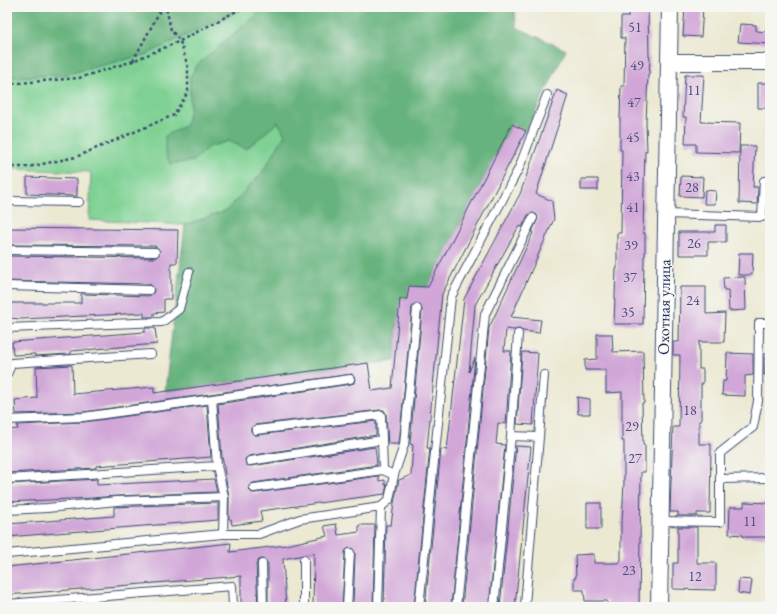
<svg xmlns="http://www.w3.org/2000/svg" width="777" height="614" font-family="'EB Garamond',serif">
	<style>
		.green { fill: #7ed193; stroke: #4c8078 }
		.forest { fill: #66b37d; stroke: #40716e }
		.building { fill: #d1a7d8 }
		.lines { fill: none; stroke-linecap: round; stroke-linejoin: round }
		.lane-casing { stroke: #3a4b70; stroke-width: 10 }
		.street-casing { stroke: #3a4b70; stroke-width: 18 }
		.path { stroke: #3a4b70; stroke-width: 2.5; stroke-dasharray: 3 3; stroke-linecap: butt }
		.lane { stroke: #fff; stroke-width: 8 }
		.street { stroke: #fff; stroke-width: 16 }
		.labels { text-anchor: middle; dominant-baseline: central; stroke-width: 3; stroke-linejoin: round; paint-order: stroke }
		.number-label { font-size: 14px; fill: #484d7c }
		.street-label { font-size: 16px; fill: #1b2f5e; stroke: #f6f6f2 }
	</style>
	<rect width="100%" height="100%" fill="#f6f6f2"/>
	<filter id="ink" filterUnits="userSpaceOnUse"><feTurbulence type="fractalNoise" baseFrequency=".025" numOctaves="2"/><feDisplacementMap in="SourceGraphic" scale="8" xChannelSelector="R" yChannelSelector="G"/><feConvolveMatrix kernelMatrix="1 2 1 2 8 2 1 2 1" color-interpolation-filters="sRGB"/></filter>
	<filter id="wash" filterUnits="userSpaceOnUse"><feTurbulence type="fractalNoise" baseFrequency=".012" numOctaves="4" result="noise"/><feDisplacementMap in="SourceGraphic" scale="16" xChannelSelector="R" yChannelSelector="G"/><feGaussianBlur stdDeviation="0.9" result="paint"/><feColorMatrix in="noise" values="0 0 0 0 0 0 0 0 0 0 0 0 0 0 0 0 0 1.4 0 .05"/><feComposite in="paint" operator="in"/></filter>
	<g filter="url(#wash)">
		<rect width="100%" height="100%" fill="#ece9d3"/>
		<path class="green" d="M245,7H266L197,65L190,77V109L186,125L165,151L171,164L194,161L208,147L229,141L246,149L278,122L285,135L262,173L226,211L185,225L89,220L91,172L7,169V77L63,75L147,54Z"/>
		<path class="forest" d="M7,7H245L147,54L63,75L7,77Z
			M266,7H515L516,27L566,50L526,131L512,124L428,287L409,286L407,299H400L394,361L165,391L185,225L226,211L262,173L285,135L278,122L246,149L229,141L208,147L194,161L170,164L165,151V136L186,125L190,109V77L197,65Z"/>
		<g id="blocks">
			<path class="building" d="M629,7H648L649,57H650L649,74H648L646,123L647,151H645L644,186L643,233H645V256H644L643,324H614L616,269H617V233H621L622,150H620V117L621,86H624L625,38H621V17H628Z
				M685,7H703L701,37L683,36Z
				M740,24L756,25V31L770,32V44L738,42Z
				M685,75H704L701,122L740,123L739,153L696,152V144H685L686,117H683Z
				M758,83H770V108H758Z
				M557,90L568,95L536,194L552,201L554,219L511,317L541,320L539,333L523,331L519,329L514,330L506,329L504,351H511L506,424L498,423L496,444L505,445L489,607H462L489,328L533,233L532,232L538,218L537,215L533,213L528,215L522,227L519,226L475,305L469,372L475,358L451,607H425L441,449L447,450L464,299L520,194Z
				M512,124L526,131L442,294L427,448H430L414,607H384L386,525H391L394,503L399,480L411,475L413,445L410,444L422,310L420,304H414L412,308L399,444H388L386,414L384,410H380L255,425L251,428V431L254,435H257L376,421V435L249,456L245,459L246,465L251,466L375,447L377,465L253,483L249,486V489L252,493H255L379,476V481L385,480V485L387,484L385,494L260,511L262,521L232,525L231,519H229V497L222,456L218,404L351,384L354,383L355,379L352,374L83,412L16,414L15,400L37,398L36,367L72,365L73,394L154,387V393L368,363L372,391L392,388L400,299H407L409,286L428,287Z
				M740,146H755L753,187H758L757,204L739,203Z
				M681,176L703,177L702,197L680,196Z
				M27,177L77,179V196L27,194Z
				M581,179H598V190H581Z
				M705,190L716,191L715,204H704Z
				M715,225H726V242H708V255H679V232H715Z
				M7,228L178,230L177,263H171V299H164V312L154,313V317H144V313L23,319L7,318V303H81V294L149,296L153,293L154,290L152,286L149,284L7,281V256L155,258L159,255L160,252L158,248L155,246L7,245Z
				M739,253H753L752,275H738Z
				M745,277L746,310L729,311L728,290H724L723,278Z
				M680,287H706V314L725,313L724,342H699V369H703V384H701V421H699V444H711L710,513H697V516H678V512H670L673,427H679L680,355H673V342H679Z
				M145,328H155L157,344L71,351V354L35,356V354L13,355L12,342L145,332Z
				M597,334H612L613,352L643,351L644,403H642L643,445H645V472H641L639,607H607V601H585L584,590H574V578H576L575,555L594,554V563H620V560H621V521H622L624,482V441H622V392L606,393V370H585V360L597,359Z
				M522,352L538,353L533,425L517,424Z
				M727,353L753,354V375L745,376V396L722,395L723,381H726Z
				M764,354H770V374L764,375Z
				M577,397L590,399V414H578Z
				M207,405L211,457L96,466V468L7,473V430L18,429L17,425L84,422Z
				M516,446L531,447L515,607H500Z
				M97,479V485L214,479L217,492L117,496L91,498L7,502V484Z
				M744,502L770,503V537H743V535L729,534L730,507H744Z
				M218,503V520L7,537V524L114,516V507Z
				M587,503H601V529H587Z
				M336,524L338,535L359,532V525H375L373,607H353L355,553L353,549L350,548L346,550L345,553L342,607H313L314,553L283,559L286,607H268V564L266,561L262,559L259,560L256,564L258,607H241V576L7,595V567L231,543L230,552L286,545L327,536L324,526Z
				M678,527H697V563H716V590L673,589V563H678Z
				M739,579L752,580L750,595L738,593Z"/>
		</g>
	</g>
	<g filter="url(#ink)">
		<use href="#blocks" fill-opacity="0" stroke="#3a4b70" stroke-width="1"/>
		<g class="lines">
			<defs>
				<path id="lane" d="M7,201L79,202
					M666,214L762,217L764,181H770
					M7,250L155,252
					M7,286L149,290
					M7,328L162,322L179,309L189,272
					M7,374L12,363L151,354
					M7,420L83,417L212,399
					M511,436L539,437L544,375
					M250,461L382,440L381,415L256,430
					M217,466L212,399L350,379
					M394,475L404,445L417,309
					M7,479L217,466L224,497L223,534
					M720,479L770,478
					M254,488L383,470L382,440
					M381,507L389,500L394,475L383,470
					M7,510L47,508L117,501L224,497
					M660,521L720,522V453L753,427L758,401L759,323H770
					M7,554L223,534H259L300,519L381,507L378,607
					M262,564L263,607
					M7,604L232,586L233,607
					M525,605L539,437
					M304,607V560
					M347,607L350,553
					M419,607L451,297L519,168L547,95
					M456,607L485,314L533,218
					M494,607L511,436L518,334"/>
				<path id="street" d="M669,62H770
					M659,607L670,7"/>
			</defs>
			<use href="#lane" class="lane-casing"/>
			<use href="#street" class="street-casing"/>
			<path class="path" d="M133,61L162,7
				M7,84L79,78L133,61L180,41L244,7
				M7,167H28L76,157L174,115L188,92V67L180,41L171,30L166,7"/>
			<use href="#lane" class="lane"/>
			<use href="#street" class="street"/>
		</g>
	</g>
	<g class="labels">
		<g class="number-label">
			<text x="635" y="27">51</text>
			<text x="637" y="65">49</text>
			<text x="694" y="90">11</text>
			<text x="634" y="102">47</text>
			<text x="633" y="137">45</text>
			<text x="633" y="176">43</text>
			<text x="692" y="187">28</text>
			<text x="633" y="207">41</text>
			<text x="694" y="243">26</text>
			<text x="631" y="245">39</text>
			<text x="630" y="277">37</text>
			<text x="693" y="300">24</text>
			<text x="628" y="312">35</text>
			<text x="690" y="410">18</text>
			<text x="632" y="426">29</text>
			<text x="635" y="458">27</text>
			<text x="750" y="521">11</text>
			<text x="629" y="570">23</text>
			<text x="695" y="576">12</text>
		</g>
		<g class="street-label">
			<text transform="translate(664 307) rotate(-89)">Охотная улица</text>
		</g>
	</g>
	<rect width="777" height="614" fill="none" stroke="#f6f6f2" stroke-width="24"/>
</svg>
